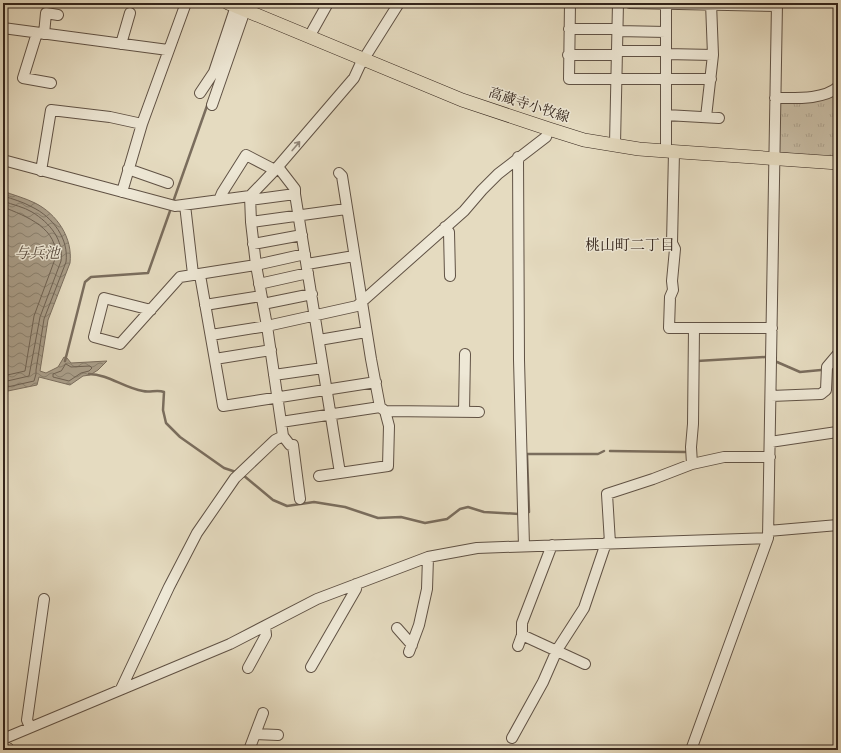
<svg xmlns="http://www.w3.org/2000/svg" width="841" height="753" font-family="'IM FELL Great Primer','Noto Serif JP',serif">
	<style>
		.grass { fill: url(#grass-tufts); stroke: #7e7060 }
		.water { fill: url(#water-waves); stroke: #7a6d5d }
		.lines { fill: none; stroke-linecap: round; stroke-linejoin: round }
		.shore { stroke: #6e6152; stroke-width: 1 }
		.stream { stroke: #7a6d5d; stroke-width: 2.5 }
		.minor-casing { stroke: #605245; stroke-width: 12 }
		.major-casing { stroke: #34251c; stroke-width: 14 }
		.highway-casing { stroke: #34251c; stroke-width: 16 }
		.minor { stroke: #eee8d6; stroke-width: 10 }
		.major { stroke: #e5dbc0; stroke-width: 13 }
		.highway { stroke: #e5dbc0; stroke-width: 15 }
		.oneway { stroke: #918679 }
		.labels { text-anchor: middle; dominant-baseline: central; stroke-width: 3; stroke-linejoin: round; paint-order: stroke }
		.street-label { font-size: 14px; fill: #34251c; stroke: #eee8d6 }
		.neighbourhood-label { font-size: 15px; fill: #34251c; stroke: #eee8d6 }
		.water-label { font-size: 15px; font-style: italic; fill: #57493c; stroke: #eee8d6 }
	</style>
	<defs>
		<pattern id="grass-tufts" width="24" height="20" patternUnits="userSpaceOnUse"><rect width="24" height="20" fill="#c7bca4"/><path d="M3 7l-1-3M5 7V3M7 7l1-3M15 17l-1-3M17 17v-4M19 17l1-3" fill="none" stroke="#aca18d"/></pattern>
		<pattern id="water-waves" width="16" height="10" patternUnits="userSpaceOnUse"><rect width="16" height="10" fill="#a99d88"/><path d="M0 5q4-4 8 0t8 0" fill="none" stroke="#8a806e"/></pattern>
	</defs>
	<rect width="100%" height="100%" fill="#e5dbc0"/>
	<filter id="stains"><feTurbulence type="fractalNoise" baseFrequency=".005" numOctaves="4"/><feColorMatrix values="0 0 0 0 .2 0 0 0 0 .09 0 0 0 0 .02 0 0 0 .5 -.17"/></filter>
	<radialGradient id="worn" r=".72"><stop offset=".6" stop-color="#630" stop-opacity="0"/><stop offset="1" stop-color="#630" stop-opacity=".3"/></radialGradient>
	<path class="grass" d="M838,91V158L774,152L775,98Z"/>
	<path class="water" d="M3,191C13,195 25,198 35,203C57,214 73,238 70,263L48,320L40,371L46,373L58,367L64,357L67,358L71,363L107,361L98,370L90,375L83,376L70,385L39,377L37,385L3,392Z"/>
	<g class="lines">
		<path class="shore" d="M3,196C13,199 23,202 32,207C53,217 69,239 66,262L44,319L36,370V374L34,381L3,388
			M3,201C13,205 24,207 32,212C50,223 64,240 61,261L40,317L29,376L3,382
			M3,207C26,216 60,229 55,259L34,316L25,371L3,376
			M66,364L71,367L90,366L92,368L89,371L81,373L69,381L53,377V374L61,371Z"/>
		<path class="stream" d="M173,202L208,103
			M65,361L85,282L91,277L148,273L170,211
			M697,361L765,357
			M777,362L800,372L821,370
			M834,367L838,366
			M89,374C108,374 124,388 143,391C150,393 157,389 164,392L163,410L166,423L180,437L224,468L236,472
			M610,451L685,452
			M243,475L273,500L287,506L314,502L345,507L378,518L401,517L425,523L447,519L460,509L468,507L484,512L519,514
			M529,512L527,454H598L604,451"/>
		<defs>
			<path id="minor" d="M570,3L569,79H711
				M630,3L777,6
				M666,3V151
				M3,28L168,50
				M569,29H618
				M618,31L666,32
				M37,33L23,78L51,83
				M44,34L46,13L58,15
				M309,37L328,3
				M121,44L130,13
				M617,51H666
				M666,54L713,55
				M568,55H617
				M200,93L214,72L236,6
				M775,98C794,98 824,100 838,87
				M212,105L245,10
				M666,115L719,118
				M706,117L713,55L711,3
				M615,144L618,3
				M674,152L672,243L675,249L672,281L673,290L670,297L669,328H694
				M518,157L519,360L524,546
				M3,160L175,206L250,196L275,170L354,78L360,65L399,3
				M278,167L295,189V194L340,473
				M128,169L168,183
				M41,171L51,110L110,117L142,124
				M122,192L142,124L186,3
				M250,196L251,222L256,265L267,326L283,436L290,445H293L300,499
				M219,200L222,193L246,155L275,170
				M250,200L295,194
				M185,205L193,274
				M251,222L346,209
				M445,227L449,232L450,276
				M253,244L302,235
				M307,264L354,256
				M200,275L223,406L376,382
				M259,284L308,273
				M263,304L312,294
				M205,305L261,296
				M151,310L104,298L94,337L120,344L180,277L256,265L305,254
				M211,335L267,326L357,306L464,211L482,190L498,174L546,137L549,129
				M319,340L366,332
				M215,359L271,350
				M274,375L323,368
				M771,396L821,394L826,390L827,367L838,354
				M385,411L479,412
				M464,412L465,354
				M281,422L380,407
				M770,442L837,432
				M770,457H724L692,464L691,447L693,424L694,328H772
				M319,476L388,466L389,426L385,411L380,407L371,359L342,176L339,173
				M768,531L838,525
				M610,543L607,494L653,479L692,464
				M552,545L522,623V635L585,664
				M397,628L412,645
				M518,646L522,635
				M409,652L419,625L427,589L428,557
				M311,667L356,589V584
				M248,668L266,635L265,626
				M121,689L169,587L197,533L235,478L275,440L283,436
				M30,727L27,720L44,599
				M255,734L278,735
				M512,738L543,682L557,650L584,608L606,543
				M3,739L230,644L317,599L428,557L477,548L768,538
				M249,750L263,713
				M691,750L768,538L777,3"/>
			<path id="major" d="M228,3L462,100L549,129L584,140L639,149L666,151L838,163"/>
			<path id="highway" d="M3,749L7,750"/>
		</defs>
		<use href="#minor" class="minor-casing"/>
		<use href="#major" class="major-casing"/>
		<use href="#highway" class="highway-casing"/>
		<use href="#minor" class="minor"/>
		<use href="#major" class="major"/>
		<use href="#highway" class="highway"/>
	</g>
	<defs><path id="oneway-shaft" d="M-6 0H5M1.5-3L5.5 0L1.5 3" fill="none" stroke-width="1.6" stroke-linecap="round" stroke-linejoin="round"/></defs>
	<use class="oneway" href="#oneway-shaft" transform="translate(296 146) rotate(-50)"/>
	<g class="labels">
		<g class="street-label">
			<text transform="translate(529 105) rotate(18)">高蔵寺小牧線</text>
		</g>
		<g class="neighbourhood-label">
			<text x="630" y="245">桃山町二丁目</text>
		</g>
		<g class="water-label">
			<text x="37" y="253">与兵池</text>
		</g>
	</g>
	<rect width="841" height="753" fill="none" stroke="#e5dbc0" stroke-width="16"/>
	<rect x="4" y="4" width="833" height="745" fill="none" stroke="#34251c" stroke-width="2"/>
	<rect x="8" y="8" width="825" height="737" fill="none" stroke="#34251c"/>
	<rect width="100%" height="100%" filter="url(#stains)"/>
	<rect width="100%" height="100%" fill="url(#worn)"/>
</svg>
